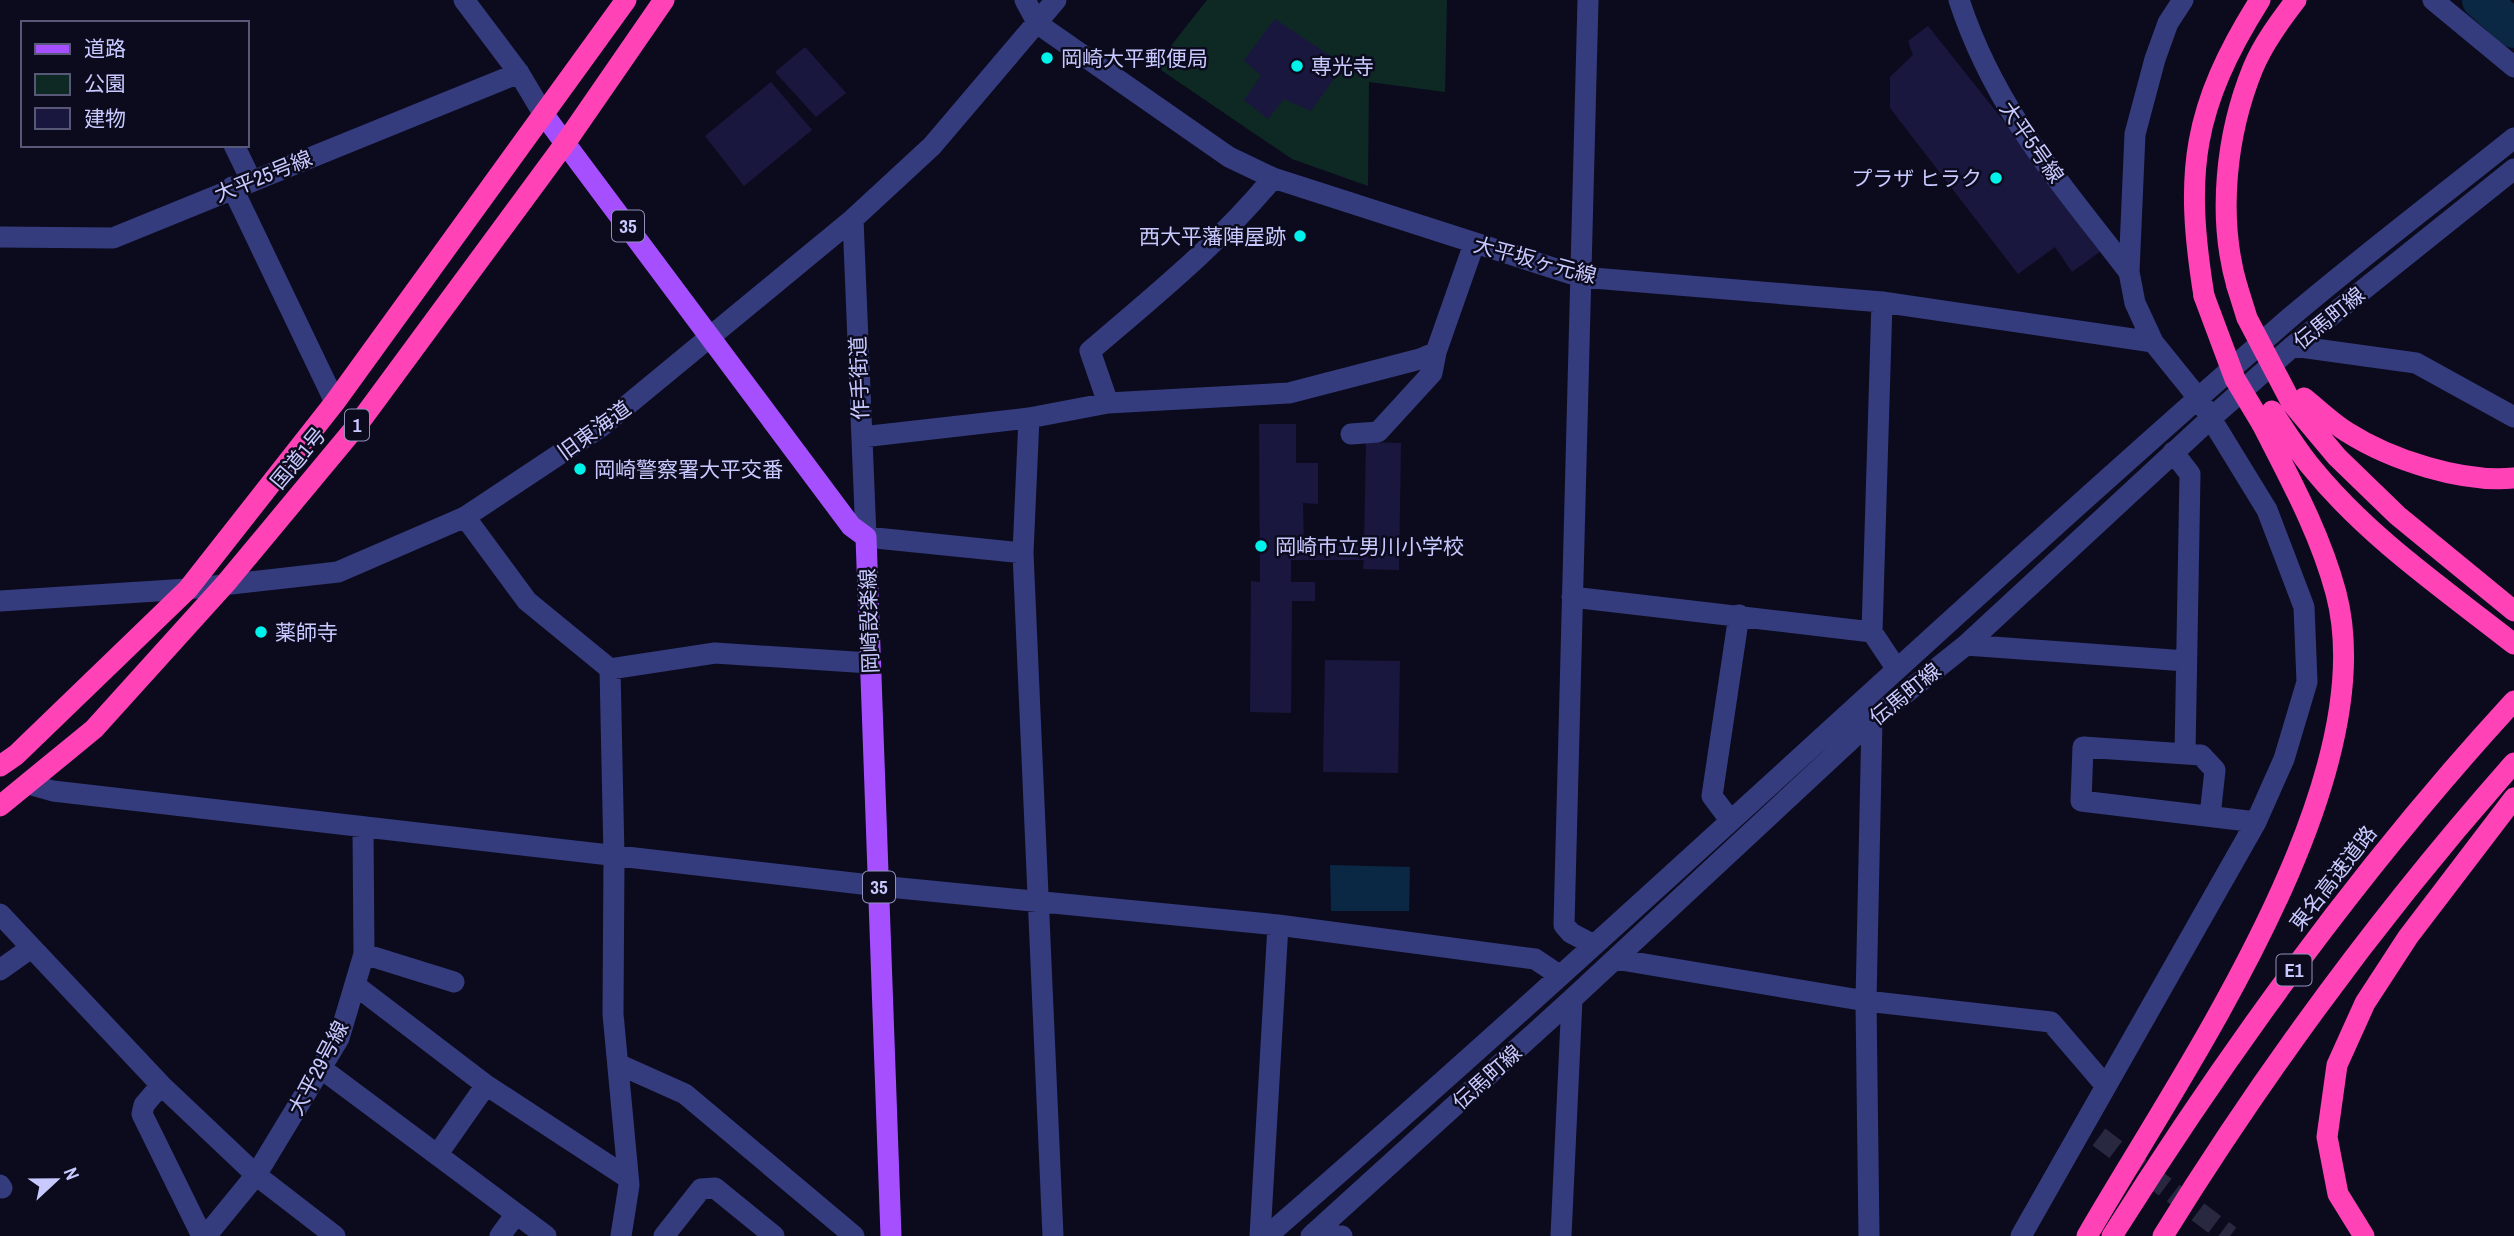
<svg xmlns="http://www.w3.org/2000/svg" width="2514" height="1236" font-family="'Archivo Narrow','Noto Sans JP',sans-serif">
	<style>
		.green { fill: #0e2824 }
		.water { fill: #0a2843 }
		.lines { fill: none; stroke-linecap: round; stroke-linejoin: round }
		.river { stroke: #0a2843; stroke-width: 38 }
		.building { fill: #1a173f }
		.minor-tunnel { stroke: #282840; stroke-width: 21; stroke-dasharray: 21 10; stroke-linecap: butt }
		.minor { stroke: #353c7e; stroke-width: 21 }
		.major { stroke: #a64fff; stroke-width: 21 }
		.highway { stroke: #ff43b6; stroke-width: 21 }
		.highway-bridge { stroke: #ff43b6; stroke-width: 21 }
		.poi-dot { fill: #00f3eb; stroke: #0c0b1e; stroke-width: 2.5 }
		.labels { text-anchor: middle; dominant-baseline: central; stroke-width: 5; stroke-linejoin: round; paint-order: stroke }
		.shield { fill: #0c0b1e; stroke: #9090bc; stroke-width: 2 }
		.shield-label { font-size: 19px; font-weight: bold; fill: #c8c9ff }
		.poi-label { font-size: 21px; fill: #c8c9ff; stroke: #0c0b1e; text-anchor: start }
		.street-label { font-size: 21px; fill: #c8c9ff; stroke: #0c0b1e }
	</style>
	<rect width="100%" height="100%" fill="#0c0b1e"/>
	<path class="green" d="M1207,0H1447L1445,92L1369,82L1368,186L1292,159L1155,66Z"/>
	<path class="water" d="M1330,865L1410,867L1409,911H1331Z"/>
	<g class="lines">
		<path class="river" d="M2481,0L2514,29"/>
	</g>
	<path class="building" d="M1275,19L1344,65L1311,111L1284,99L1268,119L1244,100L1261,76L1244,60Z
		M1928,26L2105,248L2072,272L2055,247L2018,274L1890,108V77L1913,55L1908,41Z
		M805,47L846,93L816,117L775,72Z
		M771,82L812,130L744,186L705,136Z
		M1259,424H1296V463H1318V504L1303,503L1304,546H1364L1366,442L1401,443L1399,570L1363,569L1364,560H1291V582H1315V601H1292L1291,713L1250,712L1251,581L1260,582Z
		M1325,660L1400,661L1398,773L1323,772Z"/>
	<g class="lines">
		<path class="minor-tunnel" d="M2099,1137L2230,1236"/>
		<path class="minor" d="M464,0L519,73L544,115
			M1025,0L1038,24L1229,157L1273,178L1581,277L1882,302L2153,342
			M1588,0L1564,925L1571,933L1592,944
			M1959,0C1995,110 2060,182 2129,272
			M2433,0L2514,67
			M234,145L251,180
			M232,187L335,402
			M853,219L866,537L1023,553
			M0,237L113,238L519,73
			M1882,302L1872,632L1896,668
			M2293,346L2416,363L2514,417
			M1108,403L1289,393L1420,359L1436,352L1474,244
			M1029,418L1023,553L1053,1236
			M1351,434L1378,432L1432,373L1436,352
			M862,437L1029,418L1108,403L1090,351C1154,296 1220,243 1273,178
			M2173,452L2190,474L2185,754
			M465,517L527,601L610,669L614,856L613,1014L629,1185L621,1236
			M1572,597L1872,632
			M0,601L188,589L338,572L465,517L602,426L853,219L932,146L1056,0
			M1966,645L2186,661
			M610,669L715,653L870,663
			M28,784L53,791L879,886L1278,925L1535,959L1559,975
			M2210,816L2215,770L2201,755L2083,747L2081,801L2256,822
			M1730,820L1712,796L1739,615
			M0,914L161,1085L256,1175L335,1236
			M364,954L454,982
			M1615,959L1866,1001L2051,1022L2105,1085
			M0,970L31,948
			M355,985L486,1085L628,1178
			M618,1064L685,1094L854,1236
			M322,1069L546,1236
			M161,1085L144,1105L142,1114L202,1236
			M437,1155L486,1085
			M0,1185L2,1188
			M1314,1233L1342,1236
			M206,1236L256,1175L339,1038L364,954L363,829
			M500,1236L516,1214
			M664,1236L701,1189L715,1188L774,1236
			M1260,1236L1278,925
			M1267,1236C1612,937 1942,621 2286,321C2360,258 2438,199 2514,138
			M1311,1236L1572,999L1872,720L1966,645L2210,419L2293,346L2514,169
			M1561,1236L1572,999
			M1869,1236L1866,1001L1872,720
			M2021,1236L2256,822L2284,759L2307,682L2304,607L2267,510L2199,399L2153,342L2135,303L2129,272L2135,134L2155,59L2168,23L2183,0"/>
		<path class="major" d="M544,115L851,526L866,537L891,1236"/>
		<path class="highway" d="M2237,286C2217,217 2226,134 2253,68C2263,44 2280,21 2296,0
			M2204,296C2184,172 2192,108 2260,0
			M2304,398C2318,409 2332,423 2347,432C2391,460 2462,483 2514,478
			M2291,402L2337,457L2398,516L2514,611
			M2272,411C2285,430 2297,450 2312,468C2368,537 2444,589 2514,644
			M0,766L16,755L188,589L335,402L626,0
			M0,806L94,729L226,583L359,423L566,142L664,0
			M2087,1236C2179,1076 2386,783 2336,593C2320,533 2290,479 2262,424
			M2112,1236C2231,1047 2363,865 2514,701
			M2163,1236C2267,1068 2383,911 2514,763
			M2364,1236L2338,1194L2327,1137L2337,1065L2365,1003L2408,937L2514,798"/>
		<path class="highway-bridge" d="M2237,286L2247,318L2291,402
			M2204,296L2235,379L2262,424"/>
	</g>
	<g class="poi-dot">
		<circle cx="1047" cy="58" r="7"/>
		<circle cx="1297" cy="66" r="7"/>
		<circle cx="1996" cy="178" r="7"/>
		<circle cx="1300" cy="236" r="7"/>
		<circle cx="580" cy="469" r="7"/>
		<circle cx="1261" cy="546" r="7"/>
		<circle cx="261" cy="632" r="7"/>
	</g>
	<g class="labels">
		<g class="shield">
			<rect x="612" y="210.5" width="32" height="31" rx="5"/>
			<rect x="345" y="409.5" width="24" height="31" rx="5"/>
			<rect x="863" y="871.5" width="32" height="31" rx="5"/>
			<rect x="2276.5" y="954.5" width="35" height="31" rx="5"/>
		</g>
		<g class="shield-label">
			<text x="628" y="226">35</text>
			<text x="357" y="425">1</text>
			<text x="879" y="887">35</text>
			<text x="2294" y="970">E1</text>
		</g>
		<g class="poi-label">
			<text x="1061" y="58">岡崎大平郵便局</text>
			<text x="1311" y="66">専光寺</text>
			<text x="1982" y="178" text-anchor="end">プラザ ヒラク</text>
			<text x="1286" y="236" text-anchor="end">西大平藩陣屋跡</text>
			<text x="594" y="469">岡崎警察署大平交番</text>
			<text x="1275" y="546">岡崎市立男川小学校</text>
			<text x="275" y="632">薬師寺</text>
		</g>
		<g class="street-label">
			<text transform="translate(2032 142) rotate(55)">大平5号線</text>
			<text transform="translate(263 176) rotate(-22)">大平25号線</text>
			<text transform="translate(1535 260) rotate(15)">大平坂ヶ元線</text>
			<text transform="translate(2329 318) rotate(-39)">伝馬町線</text>
			<text transform="translate(859 378) rotate(-92)">作手街道</text>
			<text transform="translate(594 430) rotate(-36)">旧東海道</text>
			<text transform="translate(298 458) rotate(-50)">国道1号</text>
			<text transform="translate(869 621) rotate(-92)">岡崎設楽線</text>
			<text transform="translate(1905 694) rotate(-39)">伝馬町線</text>
			<text transform="translate(2333 878) rotate(-52)">東名高速道路</text>
			<text transform="translate(318 1068) rotate(-62)">大平29号線</text>
			<text transform="translate(1487 1077) rotate(-42)">伝馬町線</text>
		</g>
	</g>
	<rect x="21" y="21" width="228" height="126" fill="#0c0b1e" stroke="#575778" stroke-width="2"/>
	<rect x="35" y="44" width="35" height="10" fill="#a64fff" stroke="#575778" stroke-width="2"/>
	<text x="84" y="56" font-size="21" fill="#c8c9ff">道路</text>
	<rect x="35" y="74" width="35" height="21" fill="#0e2824" stroke="#575778" stroke-width="2"/>
	<text x="84" y="91" font-size="21" fill="#c8c9ff">公園</text>
	<rect x="35" y="108" width="35" height="21" fill="#1a173f" stroke="#575778" stroke-width="2"/>
	<text x="84" y="126" font-size="21" fill="#c8c9ff">建物</text>
	<g transform="translate(56 1180) rotate(68)" stroke="#0c0b1e" stroke-width="5" paint-order="stroke">
	<path d="M0-5L12 26L0 18L-12 26Z" fill="#c8c9ff"/>
	<text y="-10" font-size="19" font-weight="bold" text-anchor="middle" fill="#c8c9ff">N</text>
	</g>
</svg>
